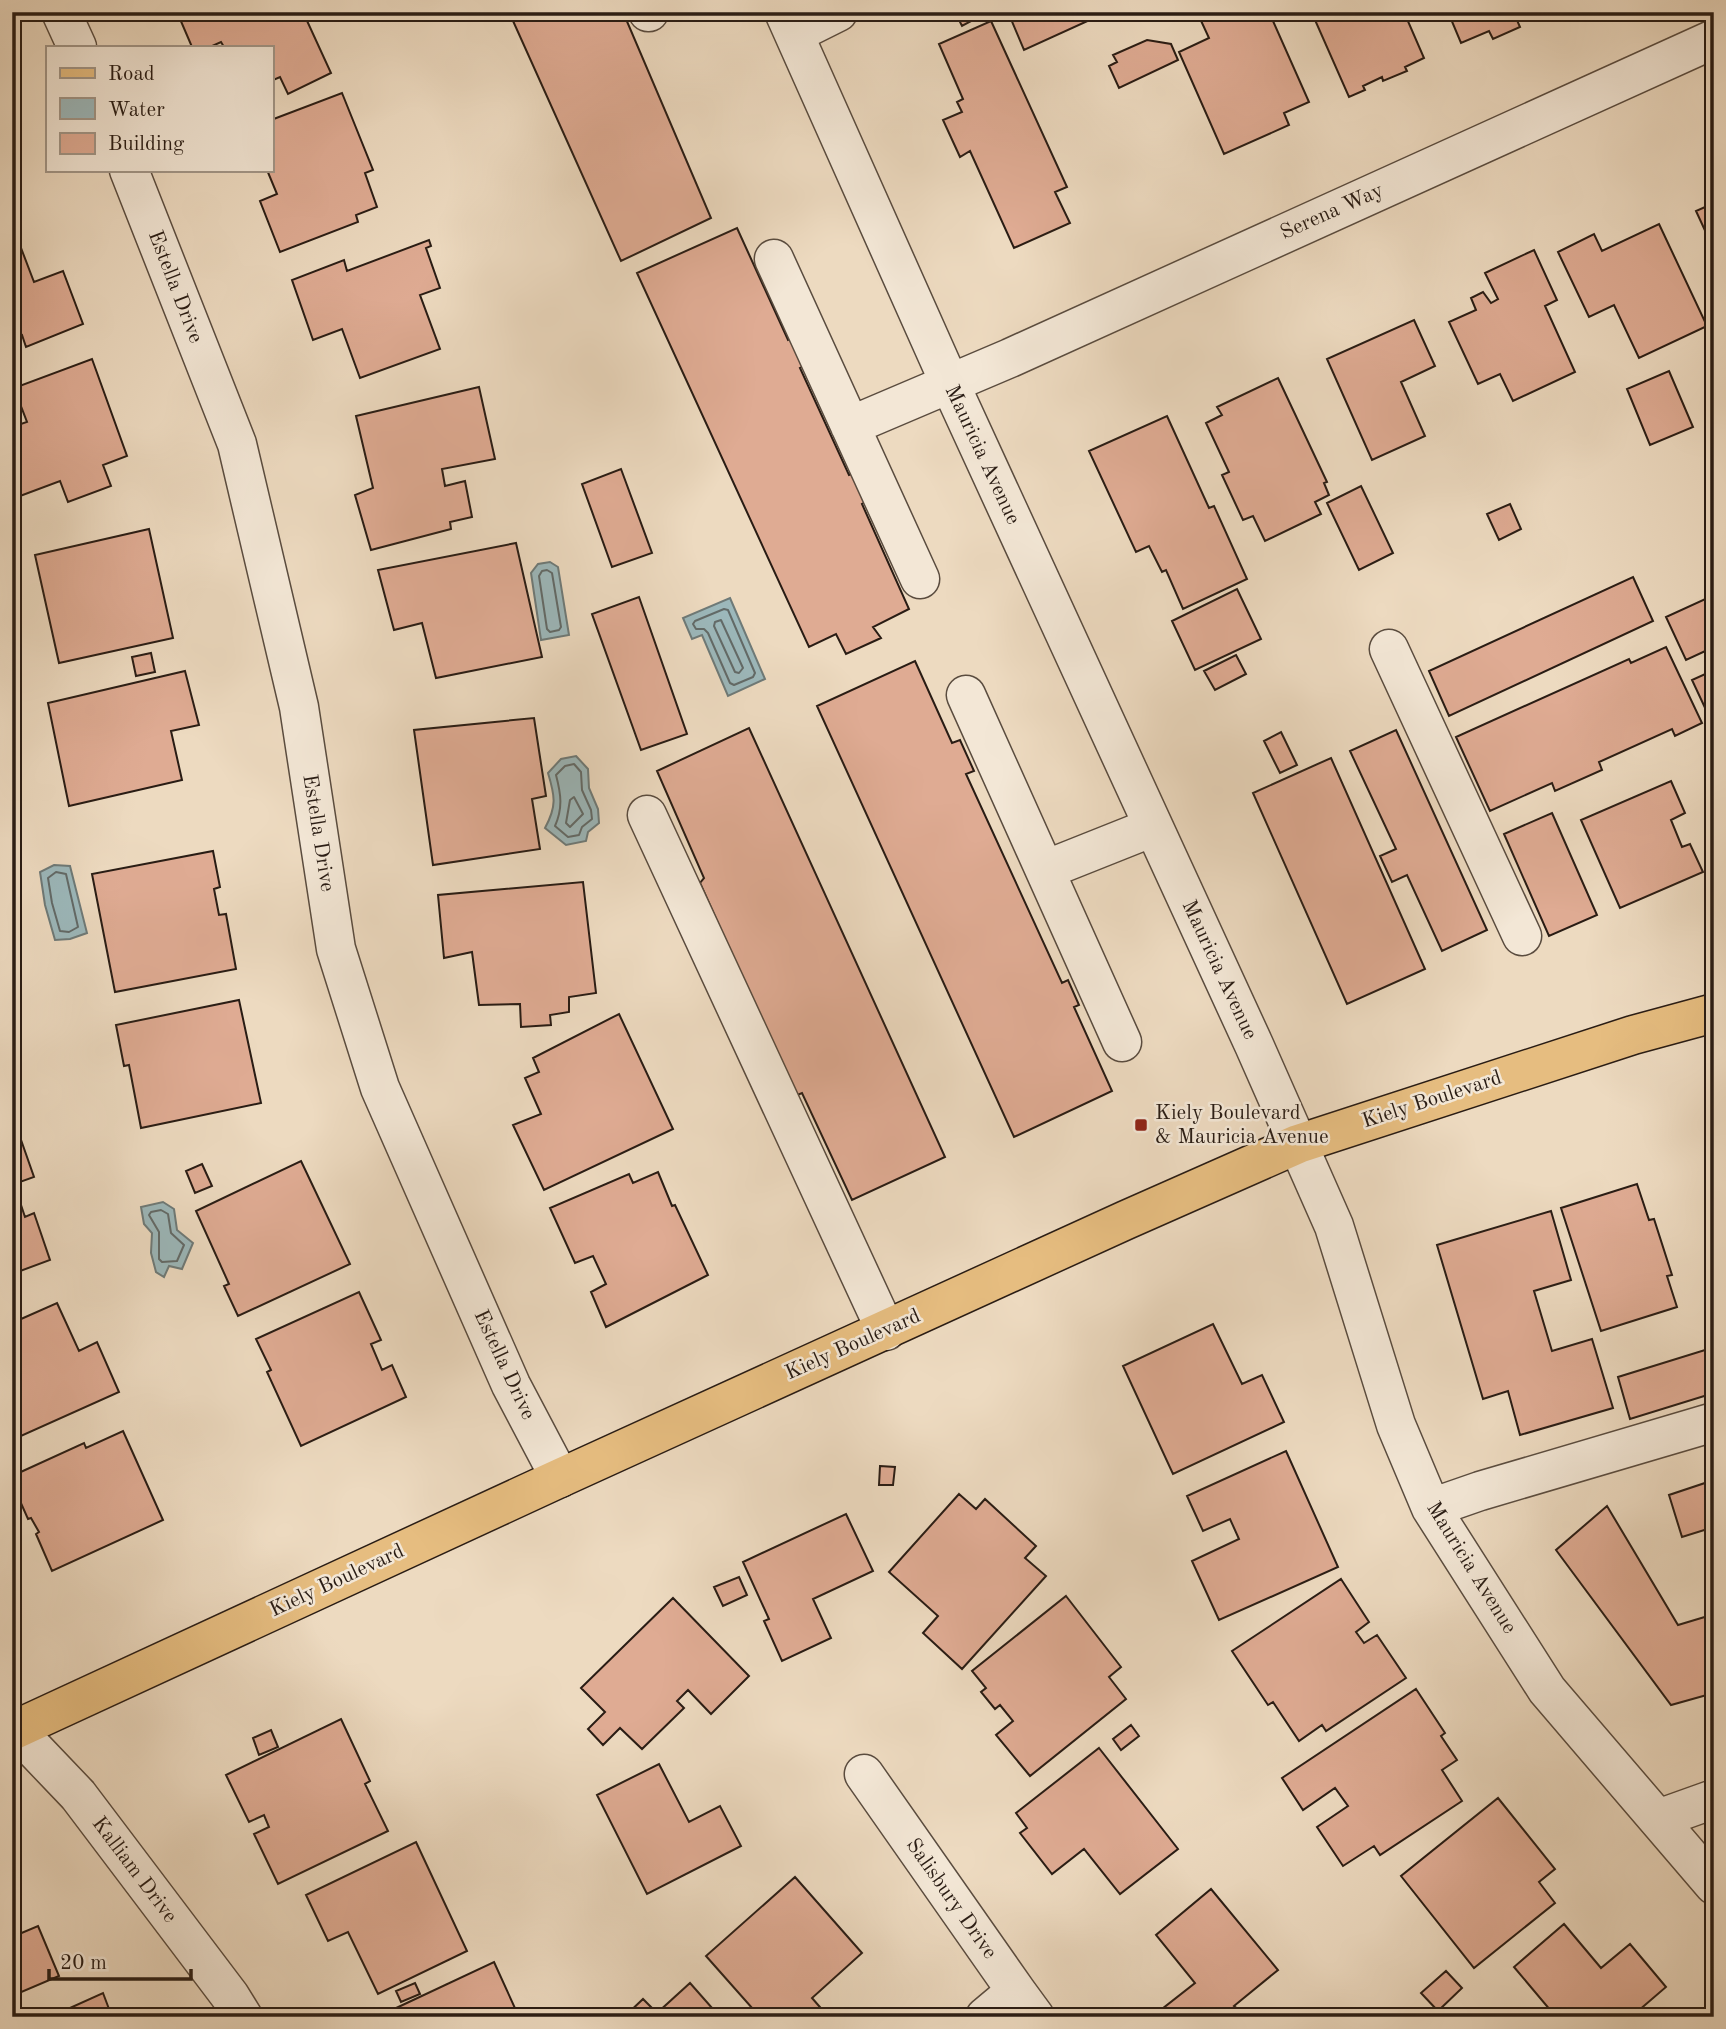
<svg xmlns="http://www.w3.org/2000/svg" width="1726" height="2029" font-family="'Old Standard TT',serif">
	<style>
		.water { fill: #9cb8bb; stroke: #6e7a78; stroke-width: 2 }
		.lines { fill: none; stroke-linecap: round; stroke-linejoin: round }
		.shore { stroke: #626a68; stroke-width: 2 }
		.building { fill: #dfab93; stroke: #291c14; stroke-width: 2 }
		.minor-casing { stroke: #5a4c3f; stroke-width: 41 }
		.major-casing { stroke: #291c14; stroke-width: 41 }
		.minor { stroke: #f3e7d6; stroke-width: 38 }
		.major { stroke: #e6bd80; stroke-width: 38 }
		.poi-dot { fill: #8f2418; stroke: #f3e7d6; stroke-width: 2.5 }
		.labels { text-anchor: middle; dominant-baseline: central; stroke-width: 5; stroke-linejoin: round; paint-order: stroke }
		.street-label { font-size: 21px; fill: #291c14; stroke: #f3e7d6 }
		.poi-label { font-size: 21px; fill: #291c14; stroke: #f3e7d6; text-anchor: start }
	</style>
	<rect width="100%" height="100%" fill="#eddac0"/>
	<filter id="stains"><feTurbulence type="fractalNoise" baseFrequency=".00286" numOctaves="4"/><feColorMatrix values="0 0 0 0 .2 0 0 0 0 .09 0 0 0 0 .02 0 0 0 .5 -.17"/></filter>
	<radialGradient id="worn" r=".72"><stop offset=".6" stop-color="#630" stop-opacity="0"/><stop offset="1" stop-color="#630" stop-opacity=".3"/></radialGradient>
	<path class="water" d="M550,562L558,567L569,635L541,640L531,573L538,564Z
		M730,598L765,679L728,696L702,635L692,639L683,618Z
		M576,756L588,769L589,788L598,809L599,823L588,832L586,841L566,845L545,828C557,806 555,796 548,773L561,759Z
		M54,865L70,866L87,933L70,939L55,940L45,905L40,872Z
		M163,1202L174,1209L177,1230L193,1243L182,1269L169,1266L164,1277L156,1272L151,1253L152,1233L144,1224L141,1207Z"/>
	<g class="lines">
		<path class="shore" d="M547,570L552,573L561,627L559,630L550,632L547,629L539,576L542,571Z
			M724,609L728,610L755,673L753,677L734,685L730,683L708,633L704,629H696L693,624L695,621Z
			M721,620L743,668L739,673L735,672L714,626L715,622Z
			M574,764L581,772L582,790L591,810L592,819L582,827L579,835L568,837L555,826C563,808 561,794 556,775L565,766Z
			M574,797L583,814L570,827L566,823L570,800Z
			M56,872L66,874L78,927L69,932L60,931L52,903L48,878Z
			M161,1210L168,1214L171,1233L184,1245L177,1261L162,1262L159,1259V1232L149,1215L151,1212Z"/>
	</g>
	<path class="building" d="M177,12H303L331,73L288,94L280,77L271,81V47H224L221,42L210,47H192Z
		M509,12H623L711,218L621,261Z
		M955,12H988L962,26Z
		M1008,12H1089L1092,19L1024,50Z
		M1197,12H1240L1243,19L1257,12H1269L1309,102L1284,113L1289,125L1224,154L1179,52L1209,38Z
		M1331,12H1404L1424,58L1405,67L1407,71L1383,81L1382,77L1363,86L1365,90L1349,97L1315,20Z
		M1448,12H1529L1516,18L1520,27L1493,39L1489,31L1461,43Z
		M991,21L1067,187L1055,192L1070,223L1014,248L970,151L960,157L943,120L962,112L957,102L963,99L939,44Z
		M1147,40L1171,44L1178,60L1119,88L1109,66L1117,62L1113,55Z
		M342,93L373,170L365,173L377,207L356,215L358,222L280,252L260,201L277,194L267,170H271V120Z
		M1714,203V250L1696,211Z
		M1659,224L1707,326L1639,358L1614,305L1589,317L1558,252L1594,234L1602,251Z
		M13,227L34,282L63,271L83,324L26,347L22,335L12,338Z
		M737,228L788,340L794,337L807,365L800,368L849,475L859,471L872,499L862,504L909,609L873,627L881,638L846,654L836,634L809,647L637,273Z
		M429,240L431,246L426,248L440,288L420,295L440,349L360,378L342,329L313,340L292,280L344,260L347,271Z
		M1534,250L1557,300L1545,306L1575,372L1513,401L1500,374L1478,384L1449,322L1476,310L1471,298L1483,292L1491,303L1498,299L1485,273Z
		M1414,320L1435,366L1401,382L1425,436L1372,460L1327,359Z
		M92,359L127,456L103,465L111,486L68,502L60,481L12,499V427L27,422L14,388Z
		M1669,371L1693,427L1650,445L1627,389Z
		M1278,378L1327,482L1324,483L1329,495L1315,502L1321,514L1265,541L1253,516L1243,520L1222,475L1229,472L1206,423L1222,415L1217,407Z
		M479,387L495,459L442,469L445,486L465,481L472,517L450,522L451,529L371,550L355,495L373,488L356,416Z
		M1167,416L1209,508L1214,506L1247,579L1183,609L1166,570L1162,572L1149,546L1136,552L1089,451Z
		M621,469L652,553L612,567L582,484Z
		M1361,486L1393,553L1359,570L1327,503Z
		M1510,504L1521,529L1499,540L1487,514Z
		M149,529L173,638L59,663L35,555Z
		M516,543L542,657L436,678L422,623L394,630L378,570Z
		M1633,577L1653,621L1449,716L1429,671Z
		M1237,589L1261,639L1195,670L1172,621Z
		M1714,595V647L1686,660L1666,617Z
		M639,597L687,734L641,750L592,614Z
		M1666,647L1702,723L1675,736L1672,729L1599,762L1602,770L1555,791L1552,783L1490,811L1456,737L1629,659L1631,663Z
		M151,653L155,672L136,676L132,657Z
		M1236,655L1246,674L1215,690L1204,671Z
		M915,661L952,743L960,740L974,771L966,774L1062,983L1068,980L1079,1005L1074,1007L1112,1091L1014,1137L817,706Z
		M1714,670V727L1692,680Z
		M185,671L199,725L171,731L182,780L69,806L48,703Z
		M534,718L546,796L532,799L540,849L433,865L414,730Z
		M749,728L945,1157L852,1200L802,1093L795,1096L700,883L704,878L657,771Z
		M1396,730L1487,930L1442,951L1407,875L1392,882L1380,856L1396,849L1350,751Z
		M1281,732L1297,765L1280,773L1264,741Z
		M1331,758L1425,969L1347,1004L1253,793Z
		M1671,781L1685,813L1671,820L1682,847L1690,844L1703,872L1620,908L1581,820Z
		M1552,813L1597,915L1549,936L1504,834Z
		M213,851L220,887L214,889L219,915L226,914L236,969L115,992L92,874Z
		M583,882L596,993L569,997V1012L550,1015L551,1025L521,1027L520,1004L479,1005L472,952L444,958L438,895Z
		M239,1000L261,1103L141,1128L129,1065L124,1066L116,1025Z
		M619,1014L673,1129L544,1190L513,1125L541,1114L525,1078L539,1072L533,1058Z
		M12,1041L20,1062L12,1065Z
		M20,1137L34,1177L14,1184L25,1217L34,1213L50,1260L12,1274V1140Z
		M301,1161L350,1264L238,1316L224,1286L229,1284L196,1211Z
		M202,1164L212,1186L195,1193L186,1171Z
		M658,1172L672,1206L675,1205L708,1275L606,1327L591,1292L606,1284L593,1256L575,1263L550,1208L629,1174L633,1183Z
		M1637,1184L1649,1220L1654,1219L1672,1275L1667,1276L1677,1307L1601,1331L1561,1208Z
		M1551,1211L1571,1280L1534,1291L1552,1351L1592,1339L1613,1408L1520,1435L1508,1391L1483,1399L1437,1245Z
		M359,1292L381,1340L371,1344L382,1370L392,1365L406,1397L301,1446L267,1372L271,1370L256,1339Z
		M57,1303L79,1351L97,1342L119,1392L12,1440V1323Z
		M1213,1324L1242,1384L1262,1375L1284,1422L1173,1474L1123,1366Z
		M1705,1350L1714,1379V1393L1630,1419L1618,1377Z
		M123,1431L163,1520L52,1571L36,1534L39,1532L31,1518L28,1519L12,1483V1476L84,1443L86,1448Z
		M1286,1451L1338,1567L1219,1620L1192,1561L1239,1539L1230,1519L1203,1531L1187,1496Z
		M880,1466L895,1467L893,1485H879Z
		M1714,1480V1527L1682,1537L1669,1495Z
		M959,1494L976,1509L985,1499L1036,1546L1025,1558L1046,1576L962,1669L923,1633L938,1616L889,1572Z
		M1607,1506L1678,1625L1708,1616L1707,1609L1714,1607V1693L1671,1705L1556,1550Z
		M846,1514L873,1571L813,1599L831,1638L782,1661L764,1621L769,1619L743,1562Z
		M739,1577L747,1595L723,1606L714,1587Z
		M1341,1579L1369,1622L1356,1632L1364,1643L1377,1635L1406,1678L1326,1731L1322,1725L1299,1741L1273,1702L1268,1705L1232,1651Z
		M1066,1596L1121,1667L1109,1677L1126,1699L1030,1776L996,1735L1013,1721L1000,1705L995,1709L981,1692L986,1688L972,1671Z
		M673,1598L749,1676L711,1714L688,1690L677,1701L684,1708L642,1749L620,1728L603,1745L588,1729L605,1712L581,1688Z
		M1416,1689L1445,1733L1441,1736L1457,1760L1442,1770L1462,1801L1380,1855L1374,1846L1343,1866L1317,1827L1348,1806L1335,1788L1303,1810L1282,1778Z
		M341,1719L370,1781L365,1784L388,1831L278,1884L254,1834L269,1827L264,1815L249,1822L226,1775Z
		M1131,1725L1139,1736L1121,1750L1113,1739Z
		M271,1730L278,1747L259,1755L253,1738Z
		M1099,1748L1178,1849L1120,1894L1084,1849L1052,1874L1020,1833L1027,1828L1016,1813Z
		M659,1764L689,1822L720,1806L741,1846L647,1894L597,1795Z
		M1498,1798L1555,1869L1539,1882L1555,1903L1474,1968L1401,1876Z
		M416,1842L467,1951L378,1994L348,1932L328,1941L306,1895Z
		M795,1877L862,1953L812,1998L826,2014L823,2017H760L706,1956Z
		M1211,1889L1278,1970L1234,2006L1240,2011L1233,2017H1169L1162,2009L1195,1983L1156,1935Z
		M1564,1924L1601,1968L1630,1944L1666,1987L1631,2017L1627,2015L1624,2017H1556L1514,1967Z
		M38,1926L59,1976L12,1996V1937Z
		M494,1962L519,2017H377Z
		M1446,1971L1462,1988L1438,2011L1421,1993Z
		M415,1983L420,1994L401,2002L396,1991Z
		M690,1983L720,2017H624L643,1999L657,2013Z
		M103,1993L112,2017H50Z"/>
	<g class="lines">
		<defs>
			<path id="minor" d="M61,12L77,47
				M648,12H649
				M784,12L950,384L1254,1045L1334,1226L1396,1425L1431,1508L1547,1690L1714,1885
				M794,34L838,12
				M129,170L237,444L299,707L336,949L380,1088L511,1385L560,1478
				M774,259L920,579
				M850,426L1010,358L1714,39
				M1389,649L1522,936
				M966,695L1122,1042
				M647,815L886,1331
				M1045,870L1153,827
				M1431,1508L1480,1491L1714,1422
				M12,1722L16,1730L78,1795L230,1996L243,2017
				M864,1774L1016,1991L985,2017
				M1658,1819L1714,1799
				M1016,1991L1035,2017"/>
			<path id="major" d="M12,1731L560,1478L1126,1220L1298,1144L1633,1035L1714,1013"/>
		</defs>
		<use href="#minor" class="minor-casing"/>
		<use href="#major" class="major-casing"/>
		<use href="#minor" class="minor"/>
		<use href="#major" class="major"/>
	</g>
	<rect class="poi-dot" x="1134" y="1118" width="14" height="14" rx="3.5"/>
	<g class="labels">
		<g class="street-label">
			<text transform="translate(1332 212) rotate(-24)">Serena Way</text>
			<text transform="translate(175 287) rotate(69)">Estella Drive</text>
			<text transform="translate(982 455) rotate(65)">Mauricia Avenue</text>
			<text transform="translate(318 833) rotate(81)">Estella Drive</text>
			<text transform="translate(1219 970) rotate(65)">Mauricia Avenue</text>
			<text transform="translate(1432 1100) rotate(-18)">Kiely Boulevard</text>
			<text transform="translate(853 1345) rotate(-24)">Kiely Boulevard</text>
			<text transform="translate(504 1365) rotate(65)">Estella Drive</text>
			<text transform="translate(1471 1568) rotate(58)">Mauricia Avenue</text>
			<text transform="translate(337 1581) rotate(-25)">Kiely Boulevard</text>
			<text transform="translate(134 1870) rotate(53)">Kalliam Drive</text>
			<text transform="translate(951 1899) rotate(55)">Salisbury Drive</text>
		</g>
		<g class="poi-label">
			<text x="1155" y="1113">Kiely Boulevard<tspan x="1155" dy="24">&amp; Mauricia Avenue</tspan></text>
		</g>
	</g>
	<rect width="1726" height="2029" fill="none" stroke="#eddac0" stroke-width="42"/>
	<rect x="14" y="14" width="1698" height="2001" fill="none" stroke="#291c14" stroke-width="3.5"/>
	<rect x="21" y="21" width="1684" height="1987" fill="none" stroke="#291c14" stroke-width="2"/>
	<rect x="46" y="46" width="228" height="126" fill="#f3e7d6" stroke="#a29688" stroke-width="2"/>
	<rect x="60" y="68" width="35" height="10" fill="#e6bd80" stroke="#a29688" stroke-width="2"/>
	<text x="108" y="80" font-size="21" fill="#291c14">Road</text>
	<rect x="60" y="98" width="35" height="21" fill="#9cb8bb" stroke="#a29688" stroke-width="2"/>
	<text x="108" y="116" font-size="21" fill="#291c14">Water</text>
	<rect x="60" y="133" width="35" height="21" fill="#dfab93" stroke="#a29688" stroke-width="2"/>
	<text x="108" y="150" font-size="21" fill="#291c14">Building</text>
	<path d="M49 1969v10h142v-10" fill="none" stroke="#291c14" stroke-width="3.5"/>
	<text x="60" y="1969" font-size="21" fill="#291c14" stroke="#f3e7d6" stroke-width="5" paint-order="stroke">20 m</text>
	<rect width="100%" height="100%" filter="url(#stains)"/>
	<rect width="100%" height="100%" fill="url(#worn)"/>
</svg>
